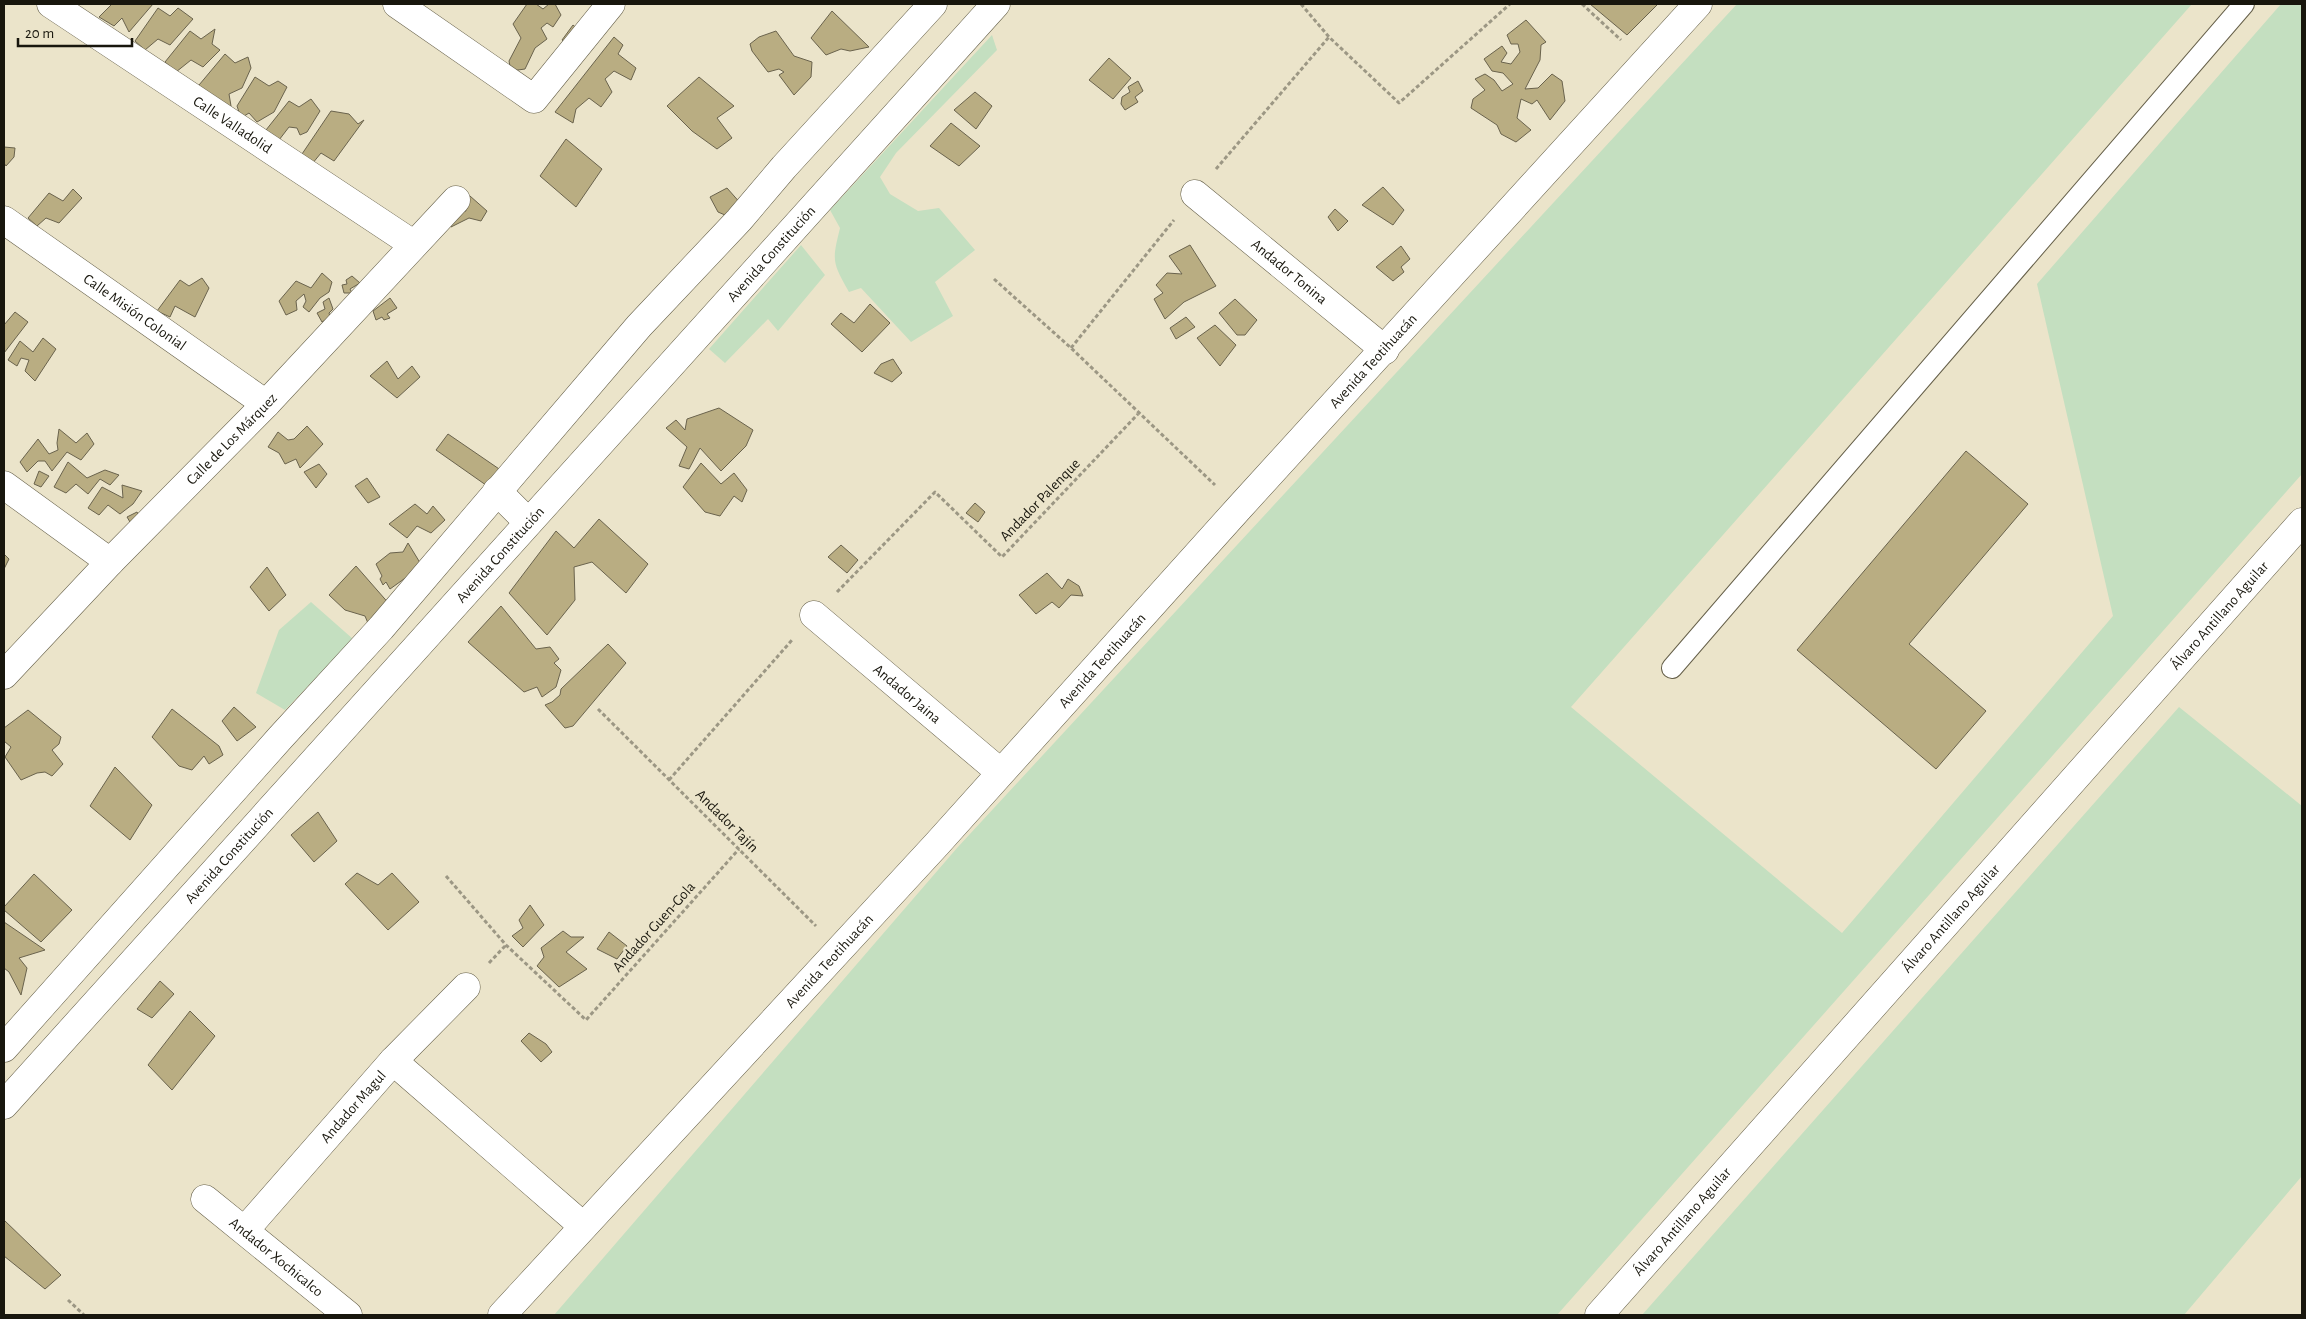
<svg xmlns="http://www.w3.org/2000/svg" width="2306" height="1319" font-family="'Alegreya Sans',sans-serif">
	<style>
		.green { fill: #c4dfc0 }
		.building { fill: #b9ad82; stroke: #6a634d }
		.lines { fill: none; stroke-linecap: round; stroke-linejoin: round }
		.service-casing { stroke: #655f49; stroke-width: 22 }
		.minor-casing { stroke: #655f49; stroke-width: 29 }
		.path { stroke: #9c9784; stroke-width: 3; stroke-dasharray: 4 2.5; stroke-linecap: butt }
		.service { stroke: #fff; stroke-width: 20 }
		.minor { stroke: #fff; stroke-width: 28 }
		.labels { text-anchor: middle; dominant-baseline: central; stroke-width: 4.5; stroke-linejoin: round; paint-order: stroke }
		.street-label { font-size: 15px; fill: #18160d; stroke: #ebe4ca }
	</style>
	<rect width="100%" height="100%" fill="#ebe4ca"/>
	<path class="green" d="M1737,4H2192L1571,707L1842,933L2113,616L2037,284L2281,4H2302V474L1557,1315H554L957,848Z
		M992,35L997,50L896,153L880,177L890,194L918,211L939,208L975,250L935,282L953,316L911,342L861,288L849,292C832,262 832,261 840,228L830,210Z
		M801,245L825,275L778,331L768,319L725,363L709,349Z
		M311,602L353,639L285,710L256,693L279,630Z
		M2179,707L2302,806V1176L2184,1315H1642Z"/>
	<path class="building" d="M112,4H153L129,32L122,18L114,26L99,17Z
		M527,4H536L543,9L549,4H555L561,15L553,27L547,23L541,28L547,39L535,48L525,69L511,71L509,61L521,38L513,24Z
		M1590,4H1658L1627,35Z
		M158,8L170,16L178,8L193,19L170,45L158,39L145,50L135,41Z
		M832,11L869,47L850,51L841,49L826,55L811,38Z
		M1526,20L1546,42L1541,45L1540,60L1525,89L1538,88L1552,74L1562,81L1565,101L1550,120L1537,100L1532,104L1521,99L1517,118L1531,130L1516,142L1501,134L1497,125L1471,108L1473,99L1485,90L1475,79L1485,74L1494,80L1502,91L1513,84L1503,73L1492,71L1484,59L1502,46L1507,53L1501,62L1511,64L1520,52L1518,44H1511L1507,35Z
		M573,25L581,32L567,44L562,40Z
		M215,29L212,44L220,50L203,67L191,60L176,72L165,62L190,31L201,39Z
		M776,31L794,56L812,62L811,77L794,95L779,75L784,72L779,69L768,72L752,51L750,44L759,37Z
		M614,37L623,45L618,54L636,68L631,80L614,71L605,79L612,92L601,107L589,98L576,109L573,123L555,112Z
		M225,54L235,63L248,57L251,68L242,88L229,94L231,106L220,116L194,91Z
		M1109,58L1131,78L1113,99L1089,80Z
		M255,77L269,86L278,81L287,87L274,112L257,122L249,113L241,118L237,106Z
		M699,77L734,106L717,118L732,138L717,149L692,131L667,106Z
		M1138,81L1143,91L1135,97L1138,102L1125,110L1121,104L1122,97L1130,92L1128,87Z
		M975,92L992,106L976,129L954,110Z
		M311,99L320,111L307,132L300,135L297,128L289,127L279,140L266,130L289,101L299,107Z
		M331,111L349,114L358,124L364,120L334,161L321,153L312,164L302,154Z
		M951,123L980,146L959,166L930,146Z
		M566,139L602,169L576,207L540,176Z
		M4,147L15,148L14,157L6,166L4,163Z
		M1383,187L1404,210L1393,225L1362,205Z
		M727,188L742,205L732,218L718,212L710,197Z
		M73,189L82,198L59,223L46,218L37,226L28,218L49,193L63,201Z
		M470,196L487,211L481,221L469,218L451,227L450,214L466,211L463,200Z
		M1335,209L1348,221L1338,231L1328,217Z
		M1190,245L1216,286L1184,302L1165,319L1154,299L1163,293L1156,285L1167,273L1182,274L1169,256Z
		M1401,246L1410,259L1401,267L1404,272L1393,281L1376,267Z
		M322,273L332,282L329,292L320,298L309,312L303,307L306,301L304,294L296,301L297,310L286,315L279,301L296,281L311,288Z
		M352,276L360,283L350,289L352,293H344L342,285L347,284L346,280Z
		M202,278L209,288L195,317L175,306L170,317L157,311L180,280L189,286Z
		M329,298L333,309L329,313L330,317L322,322L317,313L325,309L323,302Z
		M390,298L397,308L387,314L390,318L384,320L382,317L376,320L373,311Z
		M1235,299L1257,320L1245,335H1237L1219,313Z
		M870,304L890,323L862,352L831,324L841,313L854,323Z
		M15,312L28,322L4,353V325Z
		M1186,317L1195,327L1176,339L1170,328Z
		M1215,325L1236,345L1220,366L1197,338Z
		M43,338L56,349L35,381L25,371L29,360L21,358L17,366L8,360L20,341L33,352Z
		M893,359L902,373L892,382L874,373L881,364Z
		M387,361L398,379L412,366L420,377L397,398L370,376Z
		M719,408L753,430L746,446L721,471L700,448L689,469L679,466L687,447L666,428L676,420L685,430L687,419Z
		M307,426L323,444L300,468L296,459L285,464L279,453L268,447L278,432L288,440L294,439Z
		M59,429L76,443L87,433L94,444L81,460L67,452L52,471L45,461H38L27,472L20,462L38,439L49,454L58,450L57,443Z
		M448,434L505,473L493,490L436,450Z
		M1966,451L2028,504L1909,644L1986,711L1936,769L1797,650Z
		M68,462L87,478L105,470L119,475L110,485L100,479L88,494L76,484L66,493L54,487Z
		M701,463L721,484L734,473L747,490L742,502L734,496L720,516L705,512L683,487Z
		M319,464L327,474L316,488L304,472Z
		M39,471L49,476L41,487L34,484Z
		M367,478L380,497L368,503L355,486Z
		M122,485L142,491L133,504L120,514L108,505L99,515L88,508L102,487L123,498Z
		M975,503L985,512L978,522L966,513Z
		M415,504L427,514L433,506L445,520L431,533L417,526L407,538L389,524Z
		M137,512L143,523L133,527L127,517Z
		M599,519L648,564L626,593L592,562L574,567L575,600L547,635L509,593L556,531L574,548Z
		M408,543L422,566L390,589L386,582L383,585L380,579L382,576L376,564L390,553L403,552Z
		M841,545L858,560L847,573L828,557Z
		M4,554L9,559L4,569Z
		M356,566L391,606L370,628L365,616L345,610L329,595Z
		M267,567L286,595L269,611L250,587Z
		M1047,573L1062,589L1068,579L1079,586L1083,596L1071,595L1059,608L1052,602L1036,614L1019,595Z
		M501,606L536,649L550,647L559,659L554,663L561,670L556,687L542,697L537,687L524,692L468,642Z
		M608,644L626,663L573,726L565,728L545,705L552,702L560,695L561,689Z
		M234,707L256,727L237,741L222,721Z
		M172,709L219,746L223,755L209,764L204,756L192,770L179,766L152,737Z
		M28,710L61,737L59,744L52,750L63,764L52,776L45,772L37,773L21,780L5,757L11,747L4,741V728Z
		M115,767L152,805L130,840L90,806Z
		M318,812L337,841L314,862L291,835Z
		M357,873L378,885L392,873L419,902L388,930L345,884Z
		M34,874L72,910L41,942L4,910V907Z
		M530,905L544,925L523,947L512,936L523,928L519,920Z
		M4,922L45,950L19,958L27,968L21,995L9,972L4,968Z
		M563,931L571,937H584L566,952L587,969L559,987L537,966L544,957L541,948Z
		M609,932L627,946L617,959L597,949Z
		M160,981L174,994L152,1018L137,1009Z
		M190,1011L215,1036L172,1090L148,1065Z
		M529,1033L546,1044L552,1052L541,1062L521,1041Z
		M4,1220L61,1275L45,1289L4,1256Z"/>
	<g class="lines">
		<defs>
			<path id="service" d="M1672,668L2244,4"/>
			<g id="minor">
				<path id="s1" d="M51,4L413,244"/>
				<path d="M397,4L534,99L611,4"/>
				<path id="s2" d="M1195,194L1385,350"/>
				<path id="s3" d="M4,220L266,404"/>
				<path d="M4,485L110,562"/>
				<path d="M497,491L528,522"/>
				<path id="s4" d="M814,615L1000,772"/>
				<path id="s5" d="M4,675L110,562L266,404L456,200"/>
				<path d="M4,1048L280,738L381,628L639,326L739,220L784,167L933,4"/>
				<path d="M393,1061L583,1226"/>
				<path id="s6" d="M4,1105L996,4"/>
				<path id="s7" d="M205,1199L348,1315"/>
				<path id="s8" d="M245,1230L393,1061L466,987"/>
				<path id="s9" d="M502,1315L937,844L1239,508L1698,4"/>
				<path id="s10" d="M1599,1315L2302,522"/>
			</g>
		</defs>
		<use href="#service" class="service-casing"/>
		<use href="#minor" class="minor-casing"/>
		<path class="path" d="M1301,4L1329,37L1399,103L1510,4
			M1582,4L1621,40
			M1216,169L1329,37
			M994,279L1071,348L1215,485
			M1071,348L1174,220
			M837,592L935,492L1002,557L1138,414
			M598,709L816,926
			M669,780L792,640
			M446,876L506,945L586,1020L739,849
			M489,963L506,945
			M68,1300L84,1315"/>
		<use href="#service" class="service"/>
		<use href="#minor" class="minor"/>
	</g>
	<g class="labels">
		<g class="street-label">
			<text stroke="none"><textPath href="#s1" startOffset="218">Calle Valladolid</textPath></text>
			<text stroke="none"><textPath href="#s6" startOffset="1146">Avenida Constitución</textPath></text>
			<text stroke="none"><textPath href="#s2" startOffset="122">Andador Tonina</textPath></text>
			<text stroke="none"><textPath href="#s3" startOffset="160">Calle Misión Colonial</textPath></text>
			<text stroke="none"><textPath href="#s9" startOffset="1292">Avenida Teotihuacán</textPath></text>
			<text stroke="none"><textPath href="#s5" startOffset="328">Calle de Los Márquez</textPath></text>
			<text transform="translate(1040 500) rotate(-46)">Andador Palenque</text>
			<text stroke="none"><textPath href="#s6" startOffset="741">Avenida Constitución</textPath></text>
			<text stroke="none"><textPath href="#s10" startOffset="935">Álvaro Antillano Aguilar</textPath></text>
			<text stroke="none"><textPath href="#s9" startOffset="888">Avenida Teotihuacán</textPath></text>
			<text stroke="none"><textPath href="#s4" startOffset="122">Andador Jaina</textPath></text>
			<text transform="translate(727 821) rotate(45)">Andador Tajín</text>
			<text stroke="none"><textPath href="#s6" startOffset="336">Avenida Constitución</textPath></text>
			<text stroke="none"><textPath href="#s10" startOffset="530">Álvaro Antillano Aguilar</textPath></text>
			<text transform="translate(654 927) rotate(-48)">Andador Guen-Gola</text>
			<text stroke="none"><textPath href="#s9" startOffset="482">Avenida Teotihuacán</textPath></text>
			<text stroke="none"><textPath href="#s8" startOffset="164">Andador Magul</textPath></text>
			<text stroke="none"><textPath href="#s10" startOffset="125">Álvaro Antillano Aguilar</textPath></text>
			<text stroke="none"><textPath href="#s7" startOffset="92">Andador Xochicalco</textPath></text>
		</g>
	</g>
	<rect width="2306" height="1319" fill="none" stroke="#18160d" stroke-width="10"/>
	<path d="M18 38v8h114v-8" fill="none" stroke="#18160d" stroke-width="2.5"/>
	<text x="25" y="38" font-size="15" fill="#18160d" stroke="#ebe4ca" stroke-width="4" paint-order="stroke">20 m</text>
</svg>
